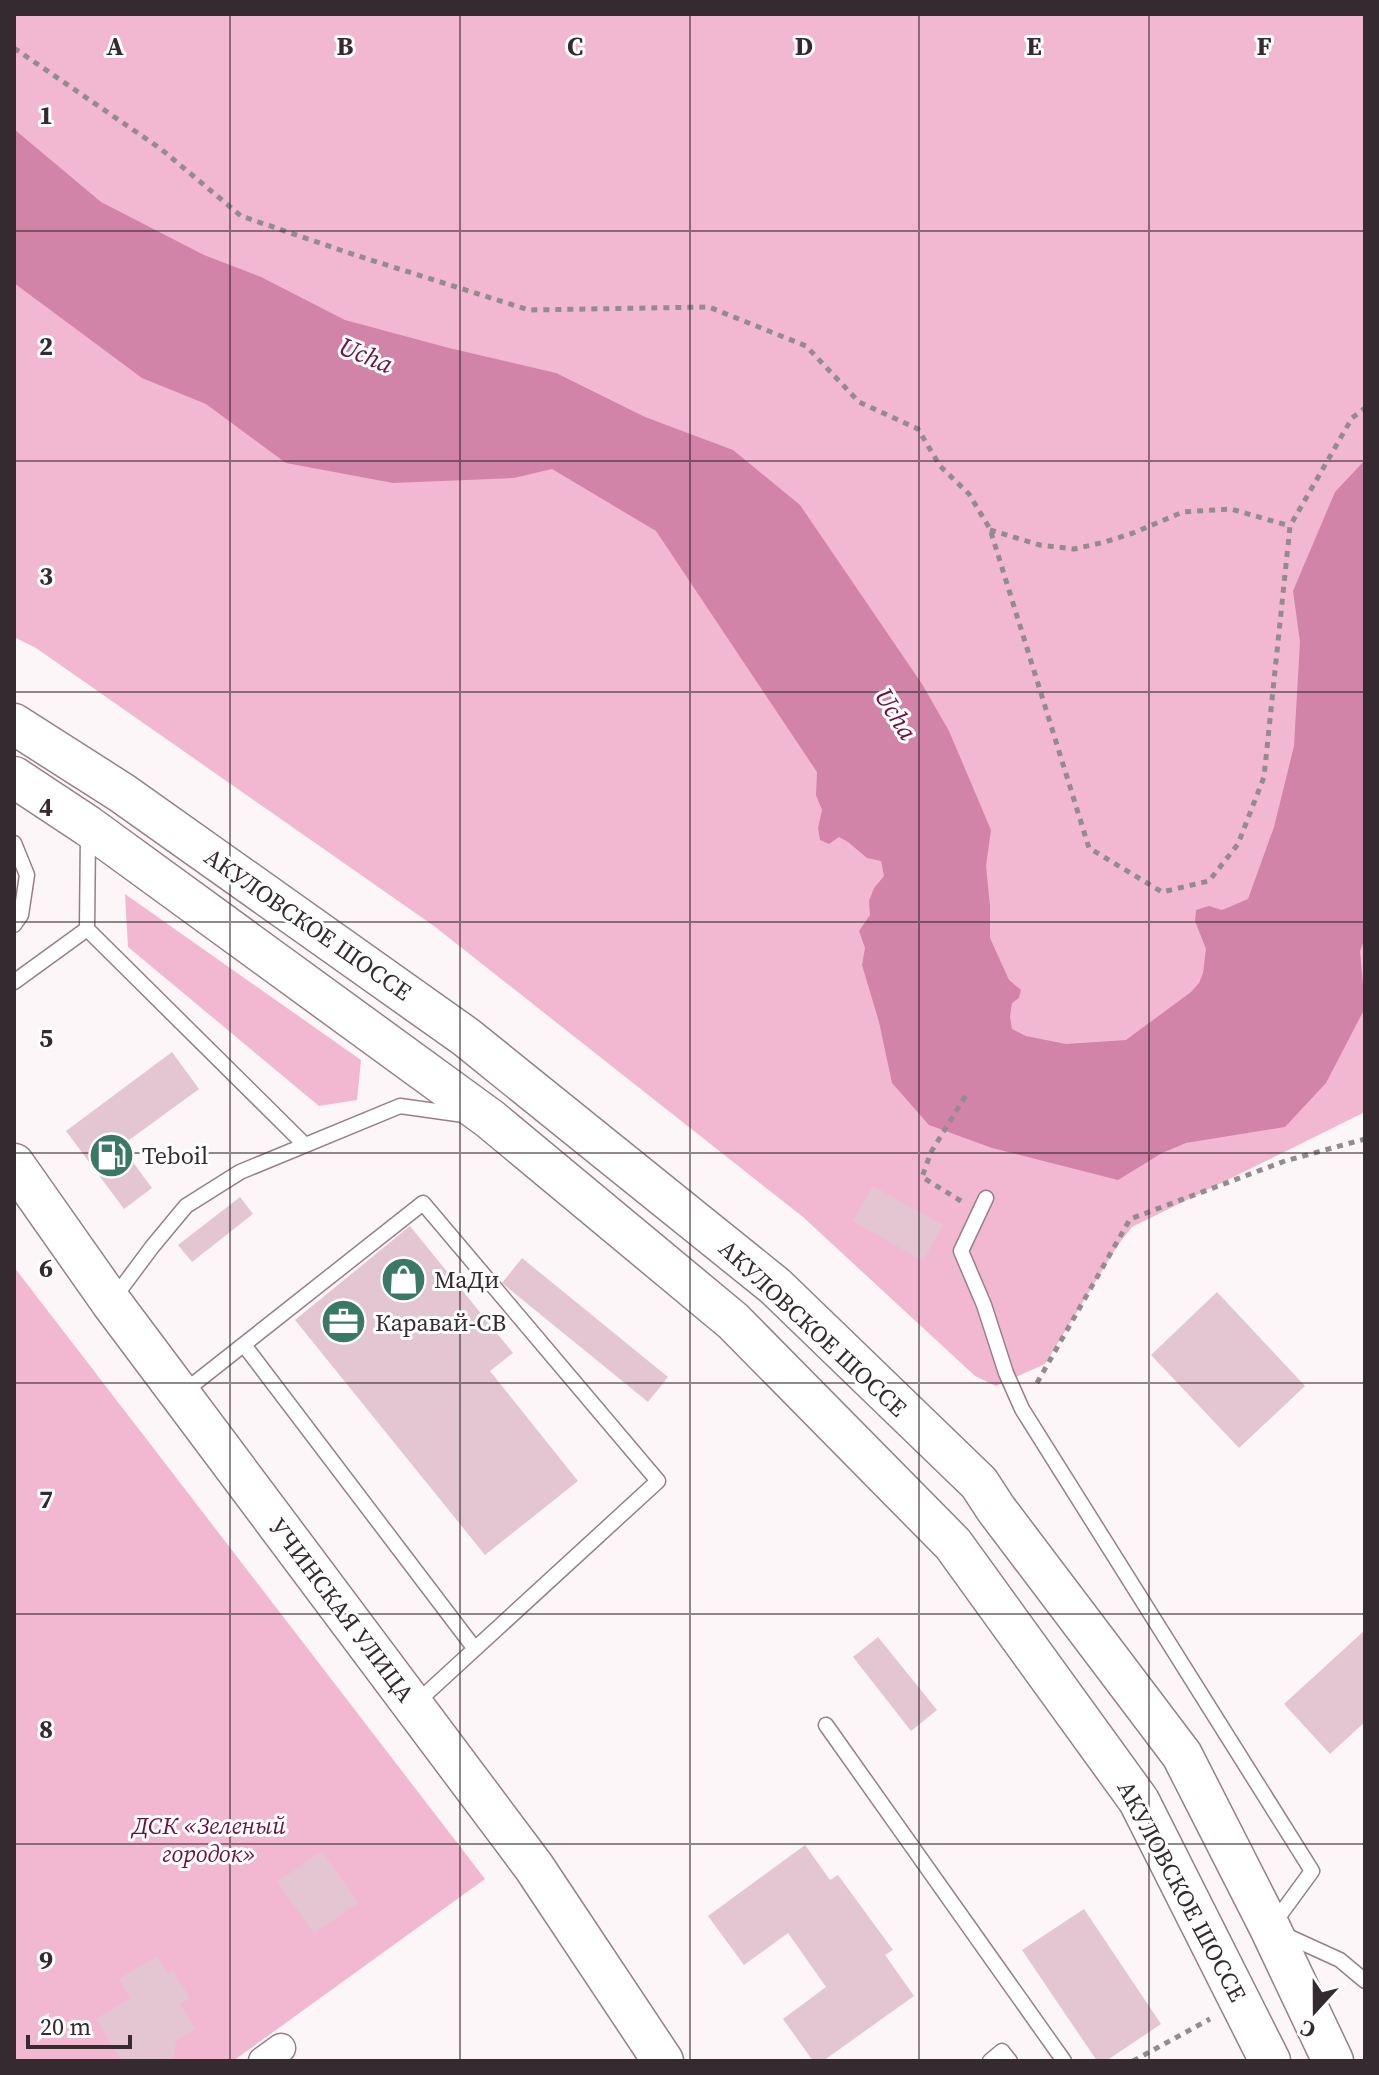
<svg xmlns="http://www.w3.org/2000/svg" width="1379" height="2075" font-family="'Source Serif 4',serif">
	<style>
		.green { fill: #f3b8d1 }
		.water { fill: #d184a7 }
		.building { fill: #e4c6d2 }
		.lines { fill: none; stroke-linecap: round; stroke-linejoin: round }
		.lane-casing { stroke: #997e89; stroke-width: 17 }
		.street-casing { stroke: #997e89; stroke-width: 31 }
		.secondary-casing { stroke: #997e89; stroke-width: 43 }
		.path { stroke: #948b8f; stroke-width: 5; stroke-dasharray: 6 6; stroke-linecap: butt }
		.lane { stroke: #fff; stroke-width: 14 }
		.street { stroke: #fff; stroke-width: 28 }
		.secondary { stroke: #fff; stroke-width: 40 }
		.grid { fill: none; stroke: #352a2f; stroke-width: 2; stroke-opacity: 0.55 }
		.labels { text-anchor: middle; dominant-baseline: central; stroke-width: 6; stroke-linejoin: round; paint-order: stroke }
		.street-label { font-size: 24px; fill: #352a2f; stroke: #fff }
		.poi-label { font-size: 24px; fill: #352a2f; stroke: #fff; text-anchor: start }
		.park-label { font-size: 24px; font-style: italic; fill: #6d1045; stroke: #fff }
		.water-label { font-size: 26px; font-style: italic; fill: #6d1145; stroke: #fff }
		.grid-label { font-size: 26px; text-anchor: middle; font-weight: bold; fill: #352a2f; stroke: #fff; stroke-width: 6; stroke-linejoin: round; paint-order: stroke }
	</style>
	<rect width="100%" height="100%" fill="#fcf6f8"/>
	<path class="green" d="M14,14H1365V1112L1132,1227L1118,1245L1045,1364L996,1386L975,1376L803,1217L434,926L36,648L14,637Z
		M125,894L361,1060L357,1100L319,1106L128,947Z
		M14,1267L485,1879L233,2061H14Z"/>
	<path class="water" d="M14,129L101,202L204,255L261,277L345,320L449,348L556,373L645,417L733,450L800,505L922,684L949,731L991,830L986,866L990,906V938L1009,980L1021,990L1019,998L1012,1003L1010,1017L1012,1029L1026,1036L1066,1044L1126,1040L1191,992L1199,983L1203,973L1206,949L1195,921L1196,910L1209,906L1222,910L1248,899L1274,827L1294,746L1300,642L1293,591L1335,492L1365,460V938L1360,951L1365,1008L1326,1083L1285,1127L1186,1143L1162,1153L1118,1180L992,1148L929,1125L892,1083L879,1022L862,965L865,948L859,931L870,915L869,901L874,888L884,876L881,861L867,858L848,842L839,837L829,844L820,840L818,828L822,810L816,795L817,772L656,531L552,469L514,478L393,483L286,463L206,404L142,378L14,283Z"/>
	<path class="building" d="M172,1052L199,1089L121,1146L152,1188L124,1209L66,1131Z
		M873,1186L943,1225L923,1261L853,1221Z
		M240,1197L253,1214L192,1262L178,1245Z
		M410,1226L513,1353L490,1371L578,1481L485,1555L295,1320Z
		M522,1258L668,1377L648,1402L502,1283Z
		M1217,1292L1305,1386L1239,1448L1151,1355Z
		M1365,1630V1722L1330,1754L1284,1704Z
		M878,1637L937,1710L911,1731L853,1657Z
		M805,1845L830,1880L838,1875L893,1950L885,1955L914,1996L823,2061H813L783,2019L826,1987L788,1933L744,1965L708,1916Z
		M322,1851L358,1903L314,1933L277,1882Z
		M1084,1909L1161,2024L1106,2061H1097L1022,1950Z
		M157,1956L168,1974L173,1971L190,1998L180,2004L195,2029L176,2040L174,2057L166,2061H122L96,2019L131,1998L119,1979Z"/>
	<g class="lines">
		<defs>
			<path id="lane" d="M88,834L87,929L305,1145
				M14,843L27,875L21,915L14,925
				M14,982L87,929
				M986,1198L961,1251L984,1305L1006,1373L1022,1409L1312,1871L1274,1923
				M114,1298L152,1247L186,1206L240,1172L400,1106L464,1115
				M244,1345L475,1649
				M181,1394L423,1203L658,1481L416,1703
				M826,1725L1064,2061
				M1283,1934L1340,1960L1365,1981
				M990,2061L1002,2051L1010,2061"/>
			<path id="street" d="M263,2061L281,2048"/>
			<path id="secondary" d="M14,724L122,793L466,1037L775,1286L979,1483L996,1509L1182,1755L1270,1928L1333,2061
				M14,777L88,826L490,1119L733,1321L953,1544L1139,1801L1270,2061
				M14,1164L111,1302L534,1867L663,2061"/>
		</defs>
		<use href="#lane" class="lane-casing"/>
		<use href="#street" class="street-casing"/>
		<use href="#secondary" class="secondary-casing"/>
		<path class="path" d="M14,48L161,149L241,216L352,254L529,310L709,307L806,346L859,402L918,429L940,466L969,494L990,529L1089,848L1162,892L1209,881L1238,844L1264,777L1290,526L1352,418L1365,408
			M990,530L1040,545L1074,549L1105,542L1133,533L1183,512L1231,509L1290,526
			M961,1201L922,1177L931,1152L968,1092
			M1037,1383L1130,1219L1285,1161L1365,1139
			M1133,2061L1210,2019"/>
		<use href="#lane" class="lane"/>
		<use href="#street" class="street"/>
		<use href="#secondary" class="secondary"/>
	</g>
	<path class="grid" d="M230,14V2061M460,14V2061M690,14V2061M919,14V2061M1149,14V2061M14,231H1365M14,461H1365M14,692H1365M14,922H1365M14,1153H1365M14,1383H1365M14,1614H1365M14,1844H1365"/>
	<defs>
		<symbol id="fuel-disc" viewBox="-11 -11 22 22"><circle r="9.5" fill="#3a7966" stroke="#fff"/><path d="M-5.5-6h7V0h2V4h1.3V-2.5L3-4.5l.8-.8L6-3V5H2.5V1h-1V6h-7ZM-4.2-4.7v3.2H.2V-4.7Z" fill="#fff"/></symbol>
		<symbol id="shop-disc" viewBox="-11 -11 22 22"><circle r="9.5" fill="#3a7966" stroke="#fff"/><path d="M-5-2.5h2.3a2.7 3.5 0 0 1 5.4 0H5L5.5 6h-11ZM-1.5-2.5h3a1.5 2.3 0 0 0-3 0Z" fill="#fff"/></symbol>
		<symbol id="office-disc" viewBox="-11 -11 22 22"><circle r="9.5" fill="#3a7966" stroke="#fff"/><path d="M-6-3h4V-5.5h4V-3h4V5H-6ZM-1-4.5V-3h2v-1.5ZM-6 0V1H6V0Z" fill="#fff"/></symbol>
	</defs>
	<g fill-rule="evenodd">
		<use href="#fuel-disc" x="86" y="1130" width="51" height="51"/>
		<use href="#shop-disc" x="378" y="1254" width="51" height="51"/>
		<use href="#office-disc" x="318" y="1296" width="51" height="51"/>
	</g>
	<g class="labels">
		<g class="street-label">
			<text transform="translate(308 924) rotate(35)">АКУЛОВСКОЕ ШОССЕ</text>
			<text transform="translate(813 1328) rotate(43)">АКУЛОВСКОЕ ШОССЕ</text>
			<text transform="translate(342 1610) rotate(53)">УЧИНСКАЯ УЛИЦА</text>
			<text transform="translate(1182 1891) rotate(62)">АКУЛОВСКОЕ ШОССЕ</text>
		</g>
		<g class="poi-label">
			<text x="142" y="1155">Teboil</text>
			<text x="434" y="1279">МаДи</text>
			<text x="375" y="1322">Каравай-СВ</text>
		</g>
		<g class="park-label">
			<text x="209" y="1825">ДСК «Зеленый<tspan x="209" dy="28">городок»</tspan></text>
		</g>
		<g class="water-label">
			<text transform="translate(366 355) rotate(22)">Ucha</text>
			<text transform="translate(896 714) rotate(58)">Ucha</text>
		</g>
	</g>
	<g class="grid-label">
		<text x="115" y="55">A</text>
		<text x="345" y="55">B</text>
		<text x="575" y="55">C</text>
		<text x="804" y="55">D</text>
		<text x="1034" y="55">E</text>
		<text x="1264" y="55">F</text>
		<text x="46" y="124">1</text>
		<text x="46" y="355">2</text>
		<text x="46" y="585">3</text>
		<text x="46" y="816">4</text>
		<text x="46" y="1047">5</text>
		<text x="46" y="1277">6</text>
		<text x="46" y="1508">7</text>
		<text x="46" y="1738">8</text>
		<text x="46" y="1969">9</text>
	</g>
	<rect width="1379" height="2075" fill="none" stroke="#352a2f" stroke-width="32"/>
	<g transform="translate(1315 2011) rotate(201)" stroke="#ffffff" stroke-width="6" paint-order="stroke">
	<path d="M0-6L14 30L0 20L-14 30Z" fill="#352a2f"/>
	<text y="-12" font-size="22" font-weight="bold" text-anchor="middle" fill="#352a2f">С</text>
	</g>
	<path d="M28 2035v12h102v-12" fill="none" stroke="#352a2f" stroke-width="4"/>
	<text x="40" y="2035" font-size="24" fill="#352a2f" stroke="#ffffff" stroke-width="6" paint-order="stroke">20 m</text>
</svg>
